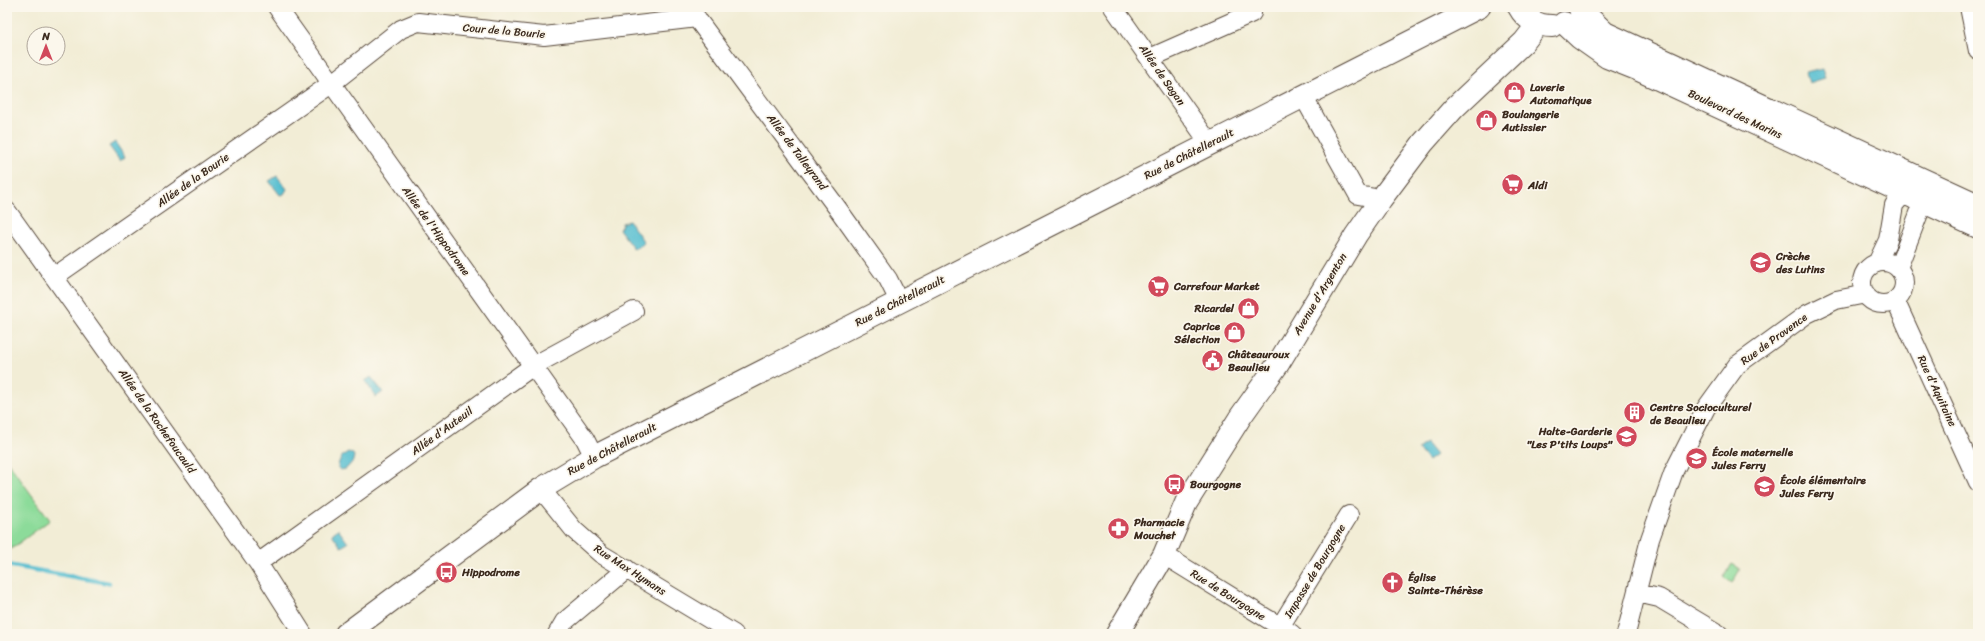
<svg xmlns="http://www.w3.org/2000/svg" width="1985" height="641" font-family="Sriracha,sans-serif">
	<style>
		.green { fill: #8cdb9a; stroke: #64825c }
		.water { fill: #54bed0; stroke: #487477 }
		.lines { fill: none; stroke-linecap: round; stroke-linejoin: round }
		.stream { stroke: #54bed0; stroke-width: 4.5 }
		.minor-casing { stroke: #56473a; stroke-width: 20 }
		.major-casing { stroke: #56473a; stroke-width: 24 }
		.minor { stroke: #fff; stroke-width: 18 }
		.major { stroke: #fff; stroke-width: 22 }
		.labels { text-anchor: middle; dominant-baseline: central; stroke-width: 3.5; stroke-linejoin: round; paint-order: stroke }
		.street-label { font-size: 11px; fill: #3b2a1e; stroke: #fbf7ec }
		.poi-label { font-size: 11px; font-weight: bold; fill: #3b2a1e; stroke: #fbf7ec; text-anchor: start }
	</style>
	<rect width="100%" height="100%" fill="#fbf7ec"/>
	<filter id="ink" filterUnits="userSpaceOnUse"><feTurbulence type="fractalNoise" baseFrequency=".025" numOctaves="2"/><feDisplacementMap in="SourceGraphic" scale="8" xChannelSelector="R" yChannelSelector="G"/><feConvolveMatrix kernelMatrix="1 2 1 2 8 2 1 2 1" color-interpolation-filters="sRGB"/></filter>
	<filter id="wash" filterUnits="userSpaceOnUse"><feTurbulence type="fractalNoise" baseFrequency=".012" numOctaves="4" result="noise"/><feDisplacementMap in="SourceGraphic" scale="16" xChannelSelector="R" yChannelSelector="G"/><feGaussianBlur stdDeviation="0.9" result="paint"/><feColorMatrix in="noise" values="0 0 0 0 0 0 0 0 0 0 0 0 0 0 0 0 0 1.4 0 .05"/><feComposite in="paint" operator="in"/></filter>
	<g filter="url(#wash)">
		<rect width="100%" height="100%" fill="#f2edd6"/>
		<path class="green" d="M7,461L50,520L7,552Z
			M1732,564L1739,568V571L1732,583L1724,577Z"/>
		<path class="water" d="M1822,69L1825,78L1809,83L1806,73Z
			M115,142L125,157L120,161L109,146Z
			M277,176L287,189L284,194L280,195L269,181Z
			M629,221L644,242L634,249L619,229L621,227L622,223Z
			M371,377L383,392L376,397L365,381Z
			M1426,443L1436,455L1428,461L1418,449Z
			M348,452L352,453L354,456L353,461L346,469L341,470L338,468C338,461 342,455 348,452Z
			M338,529L348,543L341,547L332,534Z"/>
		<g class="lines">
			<path class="stream" d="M7,565L109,583"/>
		</g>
	</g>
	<g filter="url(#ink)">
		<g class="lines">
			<defs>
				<path id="minor" d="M277,7L585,439L594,457
					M1113,7L1210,144
					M1969,7L1978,51
					M689,8L838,209L888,279L899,301
					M1150,58L1252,13L1249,7
					M1303,96L1358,195L1381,199
					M7,211L258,563L303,634
					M1862 283a21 21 0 1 1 42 0a21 21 0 1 1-42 0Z
					M1877,263L1888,240L1894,205L1900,198L1912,195L1921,208L1898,268
					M54,277L331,84L401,29L418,22L544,36L697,18
					M1895,300L1978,482
					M541,489L574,530L601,554L734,634
					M1164,555L1292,634
					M258,563L533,366L634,311
					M1637,593L1659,598L1719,634
					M1280,627L1349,515
					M557,634L564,622L627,569
					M1626,634L1650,539L1674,471L1706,408L1737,365L1807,314L1836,300L1866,294"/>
				<path id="major" d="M1519,7C1526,20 1538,26 1552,26
					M1580,9L1605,33L1978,205
					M1564,23L1580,38L1607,57L1637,69L1978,227
					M346,634L541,489L594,457L1479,7
					M1117,634L1164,555L1186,503L1241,416L1278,364L1356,235L1381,199L1423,143L1454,108L1524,42L1538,24"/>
			</defs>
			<use href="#minor" class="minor-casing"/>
			<use href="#major" class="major-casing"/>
			<use href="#minor" class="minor"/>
			<use href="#major" class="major"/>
		</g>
	</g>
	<defs>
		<symbol id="shop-disc" viewBox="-11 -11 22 22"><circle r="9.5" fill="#d1495b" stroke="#fbf7ec"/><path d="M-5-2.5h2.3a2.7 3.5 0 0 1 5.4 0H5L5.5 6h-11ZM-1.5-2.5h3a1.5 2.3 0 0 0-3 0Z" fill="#fff"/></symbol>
		<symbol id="supermarket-disc" viewBox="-11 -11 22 22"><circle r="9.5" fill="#d1495b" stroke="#fbf7ec"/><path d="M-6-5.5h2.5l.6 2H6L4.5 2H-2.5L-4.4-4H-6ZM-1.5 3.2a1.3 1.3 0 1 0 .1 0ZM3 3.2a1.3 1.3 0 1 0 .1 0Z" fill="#fff"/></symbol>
		<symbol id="school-disc" viewBox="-11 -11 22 22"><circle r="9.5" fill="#d1495b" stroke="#fbf7ec"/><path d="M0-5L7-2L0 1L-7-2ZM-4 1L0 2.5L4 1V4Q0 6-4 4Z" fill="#fff"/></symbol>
		<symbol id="civic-disc" viewBox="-11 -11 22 22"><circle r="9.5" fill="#d1495b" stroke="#fbf7ec"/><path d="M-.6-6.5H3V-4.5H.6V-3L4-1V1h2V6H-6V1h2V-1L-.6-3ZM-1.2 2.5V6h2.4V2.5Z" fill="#fff"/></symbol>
		<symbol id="building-disc" viewBox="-11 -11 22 22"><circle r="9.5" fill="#d1495b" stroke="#fbf7ec"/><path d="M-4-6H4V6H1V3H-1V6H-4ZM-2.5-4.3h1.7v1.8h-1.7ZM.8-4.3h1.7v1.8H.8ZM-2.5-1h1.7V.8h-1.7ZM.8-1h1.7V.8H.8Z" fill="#fff"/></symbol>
		<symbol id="bus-disc" viewBox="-11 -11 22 22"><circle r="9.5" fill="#d1495b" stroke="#fbf7ec"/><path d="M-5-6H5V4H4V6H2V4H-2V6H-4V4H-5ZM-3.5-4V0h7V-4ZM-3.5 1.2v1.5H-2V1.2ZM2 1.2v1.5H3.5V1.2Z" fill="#fff"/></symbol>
		<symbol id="pharmacy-disc" viewBox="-11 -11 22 22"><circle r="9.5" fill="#d1495b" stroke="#fbf7ec"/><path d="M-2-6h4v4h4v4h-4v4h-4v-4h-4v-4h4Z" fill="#fff"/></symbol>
		<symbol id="church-disc" viewBox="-11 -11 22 22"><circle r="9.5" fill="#d1495b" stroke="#fbf7ec"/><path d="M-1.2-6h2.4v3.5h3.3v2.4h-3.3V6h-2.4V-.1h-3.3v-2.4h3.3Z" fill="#fff"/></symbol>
	</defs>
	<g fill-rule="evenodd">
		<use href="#shop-disc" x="1502" y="80" width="25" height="25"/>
		<use href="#shop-disc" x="1474" y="108" width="25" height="25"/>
		<use href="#supermarket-disc" x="1500" y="172" width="25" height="25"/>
		<use href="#school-disc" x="1748" y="250" width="25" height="25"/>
		<use href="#supermarket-disc" x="1146" y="274" width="25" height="25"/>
		<use href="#shop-disc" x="1236" y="296" width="25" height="25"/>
		<use href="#shop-disc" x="1222" y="320" width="25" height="25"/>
		<use href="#civic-disc" x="1200" y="348" width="25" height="25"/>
		<use href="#building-disc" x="1622" y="400" width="25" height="25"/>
		<use href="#school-disc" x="1614" y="424" width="25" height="25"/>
		<use href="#school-disc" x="1684" y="446" width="25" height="25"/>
		<use href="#bus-disc" x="1162" y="472" width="25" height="25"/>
		<use href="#school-disc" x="1752" y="474" width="25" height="25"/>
		<use href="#pharmacy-disc" x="1106" y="516" width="25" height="25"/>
		<use href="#bus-disc" x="434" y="560" width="25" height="25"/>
		<use href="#church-disc" x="1380" y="570" width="25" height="25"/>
	</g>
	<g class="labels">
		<g class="street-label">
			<text transform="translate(504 31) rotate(5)">Cour de la Bourie</text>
			<text transform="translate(1162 75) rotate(55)">Allée de Sagan</text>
			<text transform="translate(1735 114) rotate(25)">Boulevard des Marins</text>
			<text transform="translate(797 152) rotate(53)">Allée de Talleyrand</text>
			<text transform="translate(1189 154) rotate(-27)">Rue de Châtellerault</text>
			<text transform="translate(193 180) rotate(-35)">Allée de la Bourie</text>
			<text transform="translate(436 231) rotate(54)">Allée de l'Hippodrome</text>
			<text transform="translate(1320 294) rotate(-59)">Avenue d'Argenton</text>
			<text transform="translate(900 301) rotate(-27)">Rue de Châtellerault</text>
			<text transform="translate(1774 339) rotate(-36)">Rue de Provence</text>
			<text transform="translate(1937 391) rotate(65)">Rue d'Aquitaine</text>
			<text transform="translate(157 421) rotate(55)">Allée de la Rochefoucauld</text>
			<text transform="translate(442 431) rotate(-36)">Allée d'Auteuil</text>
			<text transform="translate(612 449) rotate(-28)">Rue de Châtellerault</text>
			<text transform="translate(630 570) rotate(33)">Rue Max Hymans</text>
			<text transform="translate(1315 571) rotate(-59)">Impasse de Bourgogne</text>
			<text transform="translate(1228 595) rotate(32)">Rue de Bourgogne</text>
		</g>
		<g class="poi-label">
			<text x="1530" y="87">Laverie<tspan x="1530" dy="13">Automatique</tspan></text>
			<text x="1502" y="114">Boulangerie<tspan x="1502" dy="13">Autissier</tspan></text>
			<text x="1528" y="185">Aldi</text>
			<text x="1776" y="256">Crèche<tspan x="1776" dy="13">des Lutins</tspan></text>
			<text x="1174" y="286">Carrefour Market</text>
			<text x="1234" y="308" text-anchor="end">Ricardel</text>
			<text x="1220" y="326" text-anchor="end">Caprice<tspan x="1220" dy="13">Sélection</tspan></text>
			<text x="1228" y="354">Châteauroux<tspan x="1228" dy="13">Beaulieu</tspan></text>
			<text x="1650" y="407">Centre Socioculturel<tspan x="1650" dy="13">de Beaulieu</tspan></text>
			<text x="1612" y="431" text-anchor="end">Halte-Garderie<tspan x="1612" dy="13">"Les P'tits Loups"</tspan></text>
			<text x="1712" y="452">École maternelle<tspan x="1712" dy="13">Jules Ferry</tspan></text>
			<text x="1780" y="480">École élémentaire<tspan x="1780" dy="13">Jules Ferry</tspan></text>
			<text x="1190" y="484">Bourgogne</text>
			<text x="1134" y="522">Pharmacie<tspan x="1134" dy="13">Mouchet</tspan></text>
			<text x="462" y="572">Hippodrome</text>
			<text x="1408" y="577">Église<tspan x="1408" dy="13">Sainte-Thérèse</tspan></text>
		</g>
	</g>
	<rect width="1985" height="641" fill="none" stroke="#fbf7ec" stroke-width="24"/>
	<g transform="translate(46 46)"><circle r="19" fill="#fbf7ec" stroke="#aea59a"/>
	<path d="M0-3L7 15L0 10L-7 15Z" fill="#d1495b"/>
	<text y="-6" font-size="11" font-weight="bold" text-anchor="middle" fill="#3b2a1e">N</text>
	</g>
</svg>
